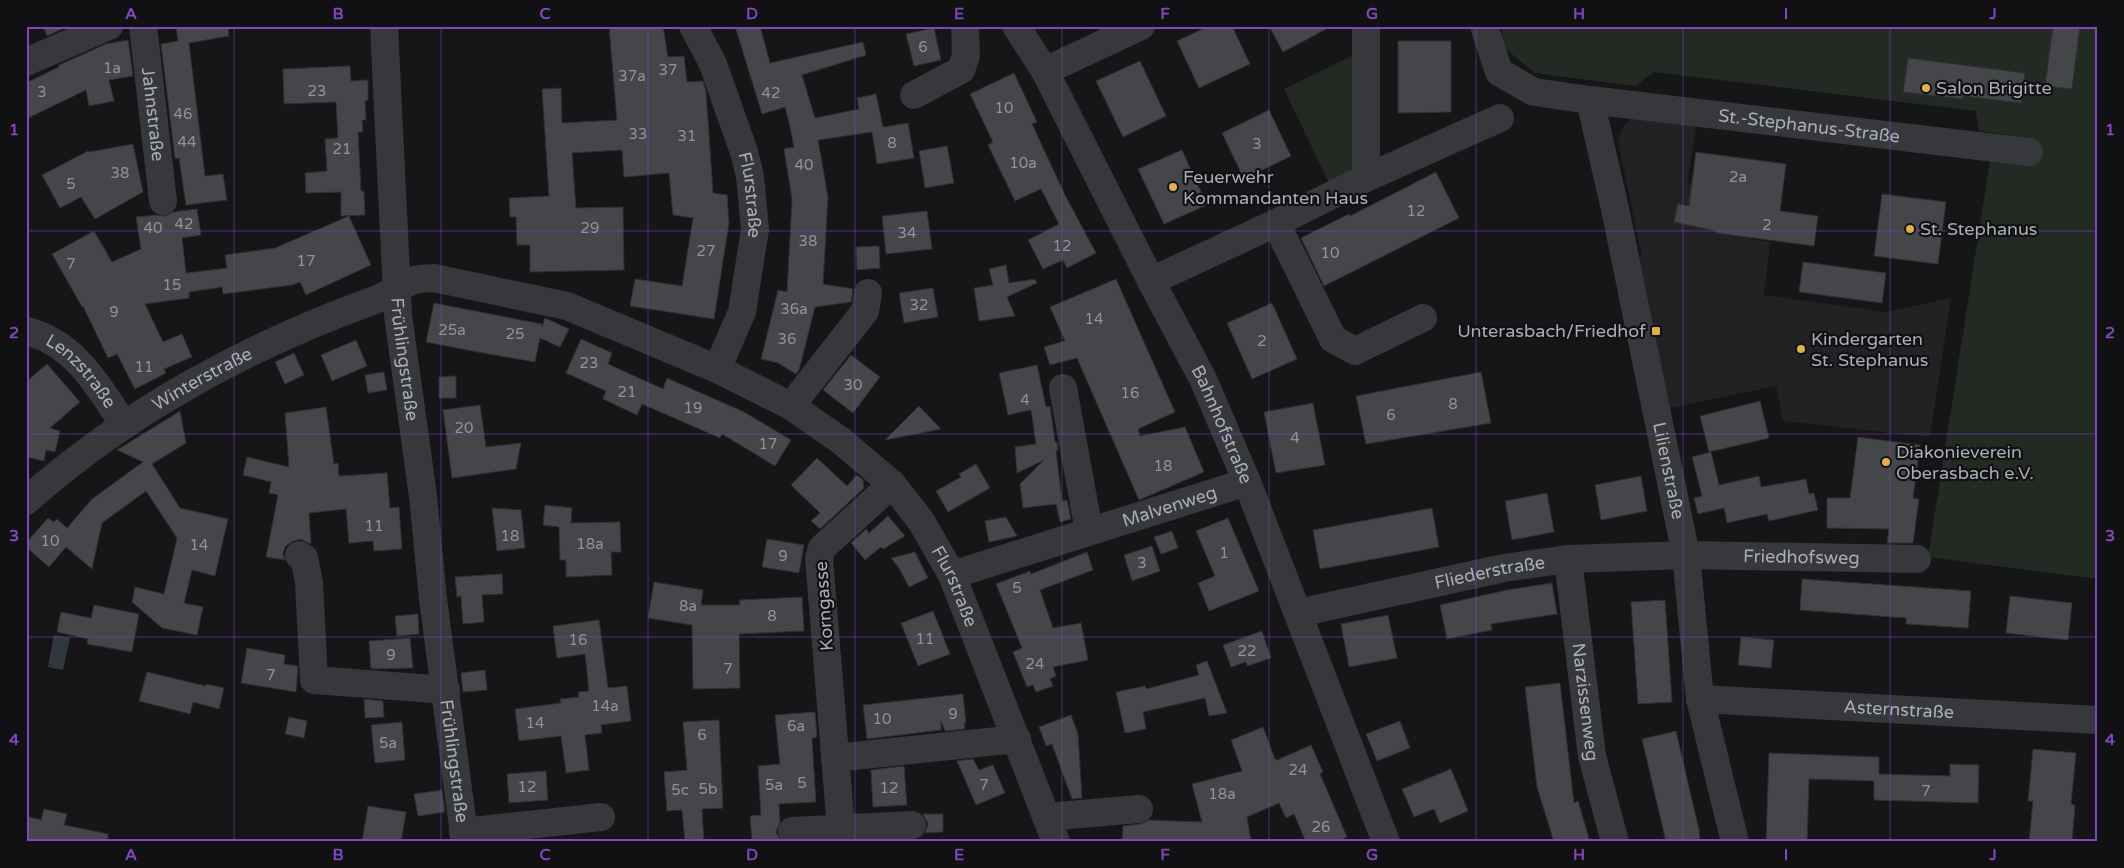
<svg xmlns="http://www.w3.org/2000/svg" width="2124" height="868" font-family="'Varela Round',sans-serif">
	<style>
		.built { fill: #222224 }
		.green { fill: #232a24 }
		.water { fill: #30383f }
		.building { fill: #45464a; stroke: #303033 }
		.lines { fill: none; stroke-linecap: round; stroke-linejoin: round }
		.minor { stroke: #37383c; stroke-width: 28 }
		.grid { fill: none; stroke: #8446bd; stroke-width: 1; stroke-opacity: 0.55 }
		.poi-dot { fill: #dfb247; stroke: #111113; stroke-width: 2 }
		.labels { text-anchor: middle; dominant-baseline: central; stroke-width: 4.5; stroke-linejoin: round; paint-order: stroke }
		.number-label { font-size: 15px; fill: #90939b }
		.poi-label { font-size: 18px; fill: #a9adb6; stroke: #111113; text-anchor: start }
		.street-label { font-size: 18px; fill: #a9adb6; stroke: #111113 }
		.neatline { fill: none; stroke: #8446bd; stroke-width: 2 }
		.grid-label { font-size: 16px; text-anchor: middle; font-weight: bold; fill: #8446bd }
	</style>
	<rect width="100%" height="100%" fill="#161618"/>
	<path class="built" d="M1634,116L1697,122L1687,184L1722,190L1716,233L1770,242L1764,295L1886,312L1951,298L1930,437L1783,421L1776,386L1670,408L1639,256H1642L1618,142L1622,128Z"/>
	<path class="green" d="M1502,26H2098V579L1928,557L1990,161L2028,166L2030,138L1979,131L1976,111L1654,72L1635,86L1535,73L1502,46Z
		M1354,55L1359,169L1329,183L1284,89Z"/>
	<path class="water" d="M54,635L70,638L63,670L48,667Z"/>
	<path class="building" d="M43,26H61L62,29L47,36Z
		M176,26H228L229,36L189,43L205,176L223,174L227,200L186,205L179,158L175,159L161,44L178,41Z
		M609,26H663L668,57L684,56L687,82L703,81L706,91L713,193L727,195L729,223L714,319L630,306L635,279L682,286L693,218L673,215L669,173L624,177L622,150L572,153L576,208L623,207L624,270L530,272V245H517L516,217H510L509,198L549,196L542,89L561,88L562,123L617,120Z
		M735,26H760L770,63L863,42L866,55L802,75L815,118L859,109L857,98L876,94L883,127L908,123L914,158L877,164L872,132L818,140L828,197L823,284L853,289L851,302L815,307L799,370L796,374L778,363L761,359L778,290L787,292L792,199L784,149L794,147L790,127L785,107L762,114Z
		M1209,26H1232L1250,64L1199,88L1177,41Z
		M1269,26H1332L1283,52Z
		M2053,26H2080L2072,89L2045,86Z
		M934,28L941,60L914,66L906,34Z
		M128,40L133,76L109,80L114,101L89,106L86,90L26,119V83L59,67V65L106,44Z
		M1398,41H1451V112L1398,113Z
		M1908,58L2025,73L2021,103L1963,96V99L1903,92Z
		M1140,61L1166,116L1123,137L1096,81Z
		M350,66L351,81L368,80V100L365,101L366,120H362L363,132H358L361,191H364L365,215L341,216V192L306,193L305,173L327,171L325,139L338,138L336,102L284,104L283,69Z
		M1014,73L1037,122L1032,124L1065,195L1096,253L1067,268L1063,260L1043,269L1028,240L1059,224L1041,189L1015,201L988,145L993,142L970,94Z
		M1269,110L1291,156L1244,179L1222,133Z
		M133,144L143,192L95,219L81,197L60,208L42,175L88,151L89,152Z
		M947,146L954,183L925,188L919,151Z
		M1182,150L1207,205L1164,224L1138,169Z
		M1696,152L1786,164L1780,211L1818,216L1814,246L1716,233V231L1674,222L1678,204L1689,206Z
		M1436,172L1459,218L1324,286L1301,238L1349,214L1350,216Z
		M1882,194L1946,202L1938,264L1874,256Z
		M197,209L201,235L182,238L186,273L227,268L225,255L275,248L349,216L371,265L306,295L300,282L292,285L223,294L222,287L189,292V298L145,304L163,342L182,334L192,357L164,369L166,373L135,389L117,354L108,358L83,306L82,307L52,254L94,231L112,262L141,249L136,217L156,215L165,216L173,212Z
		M927,211L932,249L886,254L882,216Z
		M879,246L880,268L857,270L856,247Z
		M1803,262L1886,273L1882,303L1799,292Z
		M1006,265L1009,283L1035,279L1037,283L1007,297L1015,316L979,321L974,288L993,285L989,269Z
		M1116,279L1175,412L1138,429L1140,436L1185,427L1204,472L1139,500L1077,358L1050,365L1044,347L1065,341L1050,307Z
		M933,288L938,317L904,323L899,293Z
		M434,303L542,324V327L545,318L569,329L560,347L540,338L535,362L483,353L426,342Z
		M1272,303L1297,359L1252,379L1227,323Z
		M581,339L612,353L608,364L663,389L667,378L744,412L791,440L775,466L722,434L720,438L642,404L637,415L603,399L606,391L566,373Z
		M356,340L367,366L332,381L321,355Z
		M294,353L304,375L285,384L275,362Z
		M851,355L880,377L853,413L823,390Z
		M47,364L80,402L50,428L60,431L55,452L46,450L44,461L26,457V382Z
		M1037,365L1046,407L1050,406L1055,442H1057L1058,450L1056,451L1062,501L1067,500L1071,519L1060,522L1056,504L1023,508L1020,484L1044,460L1017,473L1015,447L1036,444L1031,410L1008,415L999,373Z
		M384,372L387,390L368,393L365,375Z
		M1481,372L1491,423L1366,444L1356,396Z
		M456,376V398H439V377Z
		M1760,401L1769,438L1709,452L1700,416Z
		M1313,403L1325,465L1276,473L1264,412Z
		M480,405L486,447L521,443L516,469L452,478L443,410Z
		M919,406L941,429L885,440Z
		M326,407L334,464L338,463L339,476L387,473L390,508L399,507L402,549L374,551L373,541L349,543L346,509L309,513L311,544L300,539L291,542L285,547L283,554L285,560L266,557L278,495L269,493L271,482L243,475L247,457L289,467L285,413Z
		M180,411L186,443L152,464L180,508L228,519L215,576L192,570L184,603L203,607L197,635L162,628L132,602L135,587L164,594L177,538L146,491L102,523L92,569L66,547L49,567L26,547V543L48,518L54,522L57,519L67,528L92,499L143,462L117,450Z
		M1858,437L1920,445L1913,498L1919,499L1913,543H1887L1889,529L1827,528V498H1850Z
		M1711,452L1719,485L1759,476L1761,487L1806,479L1809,494L1814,493L1818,510L1769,521L1767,514L1727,523L1724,508L1698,514L1694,498L1702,496L1692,457Z
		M817,458L847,486L857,475L863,480L864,488L820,529L811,521L820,513L791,485Z
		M976,464L990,488L948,512L936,491L961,477L959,474Z
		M1641,476L1647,511L1601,520L1595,485Z
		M1547,493L1554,532L1512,540L1505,501Z
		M545,505L572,508L571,523L620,522L621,552H611L612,575L566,577V560H560L559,527L543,525Z
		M492,508L521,510L525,548L497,551Z
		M1432,508L1439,547L1320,569L1313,530Z
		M888,516L905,536L883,549L881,547L865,560L851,543L866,529L869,533Z
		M1006,517L1017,536L989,542L985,521Z
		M1228,518L1259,591L1209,611L1198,583L1215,576L1196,531Z
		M1172,531L1178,548L1161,554L1154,537Z
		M767,539L804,545L799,573L762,567Z
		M1152,546L1160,571L1132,581L1124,555Z
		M915,552L928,578L909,587L899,568L891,558Z
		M1087,552L1093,570L1040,590L1053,628L1081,623L1088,660L1053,667L1056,676L1050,679L1053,686L1036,692L1033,685L1027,687L1013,652L1022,648L996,584L1030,571L1031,574Z
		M502,574L503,594L482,595L484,622L463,624L461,596L457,597L455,577Z
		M1802,579L1971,591L1968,628L1906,624V618L1800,610Z
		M654,582L703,590L701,605H740L739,600L802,597L804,631L739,634L740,688L693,689L692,625L648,618Z
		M1552,583L1557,614L1491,624L1492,630L1447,639L1440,605L1507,590Z
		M2010,596L2072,603L2068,640L2006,633Z
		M1665,600L1672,702L1638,704L1631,602Z
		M94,605L139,614L132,652L87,644L88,639L57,632L61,612L91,618Z
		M933,611L950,654L918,666L901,623Z
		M418,614L419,634L397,636L395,616Z
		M1388,615L1397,658L1349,667L1341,624Z
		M599,620L608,688L627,686L631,721L601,725L602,733L585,735L589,770L566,773L561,736L519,741L515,709L561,703L560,699L579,697L578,692L589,691L585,654L557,658L553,626Z
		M1262,631L1271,658L1247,666L1246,662L1231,667L1223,645Z
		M1741,637L1774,640L1771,668L1738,665Z
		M410,638L413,668L371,669L369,641Z
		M247,648L285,655L284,664L298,666L296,692L241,683Z
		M1207,661L1227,713L1209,716L1205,698L1143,712L1146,729L1125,733L1116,692L1145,686L1146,689L1199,675L1196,665Z
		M485,670L487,690L463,692L461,673Z
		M147,672L206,686V684L224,688L219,709L193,702L190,714L139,701Z
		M1560,683L1574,803L1578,801L1590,842H1554L1537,787L1525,687Z
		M963,694L966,723H964L965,729L945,731L941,721V730L867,739L863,705Z
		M364,699L383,701L384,717L365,718Z
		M815,712L817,737L812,738L816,802L779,804L780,822L776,832L781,842H752L750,816L761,815L758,766L780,764L775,715Z
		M1071,715L1078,734L1082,798L1072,799L1052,744L1046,746L1039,727Z
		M289,717L307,721L304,738L285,734Z
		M719,720L723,808L702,809L704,842H685L682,810L667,811L664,772L687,770L683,722Z
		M1400,721L1410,748L1377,761L1366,734Z
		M402,722L405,760L375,763L371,725Z
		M1263,727L1275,759L1277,760L1311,745L1323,772L1320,774L1347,837L1336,842H1306L1294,814L1286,818L1279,803L1247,817L1251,842H1122L1123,826L1141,824L1149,820L1202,822L1192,784L1242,771L1231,740Z
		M1676,731L1699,830L1700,842H1666L1642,739Z
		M2033,749L2076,753L2071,804L2075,805L2072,842H2029L2033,801H2028Z
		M1769,753L1879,757V774L1950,776V764L1979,765L1978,803L1874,800V781L1809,779L1807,842H1766Z
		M973,759L979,770L993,765L1005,793L976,805L957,761Z
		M904,766L907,805L873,807L871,770Z
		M1451,769L1468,811L1440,823L1434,809L1414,817L1402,789Z
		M546,771L548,800L509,803L507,774Z
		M442,790L445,812L418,816L414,794Z
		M368,806L406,812L401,842H362Z
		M44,809L67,814L64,825L108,834V842H26V816L41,820Z
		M923,814H943V832L925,833L928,824Z"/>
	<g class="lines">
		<g class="minor">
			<path id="s1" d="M143,26L163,201"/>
			<path id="s2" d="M384,26L398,315L423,496L433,599L465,842"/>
			<path id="s3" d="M693,26L713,64L744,152L750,176L755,229L742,312L717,369"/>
			<path id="s4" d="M1016,26L1045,71L1151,281L1203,379L1247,482L1386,842"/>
			<path d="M1366,26V178"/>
			<path id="s5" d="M1484,26L1499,72L1534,92L1590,100L2029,152"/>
			<path d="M26,62L109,26"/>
			<path d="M1045,71L1141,26"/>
			<path d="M914,95L961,70L966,56L965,26"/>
			<path id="s6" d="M1590,100L1615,209L1686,555L1700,699L1735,842"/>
			<path d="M1276,223L1333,339L1355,351L1423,318"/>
			<path d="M1151,281L1276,223L1366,178L1500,118"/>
			<path id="s7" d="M26,331C74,342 99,387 124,425"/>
			<path d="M1063,388L1089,531"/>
			<path d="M791,406L865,311L868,293"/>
			<path id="s8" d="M26,501C126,412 249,345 375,300C389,295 401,284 415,280C421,278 428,279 434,278L567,306L717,369L791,406L840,440L892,484L921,521L952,575L1056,842"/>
			<path d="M299,555L304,558L309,582L314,680L446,690"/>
			<path id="s9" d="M1568,559L1592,756L1615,842"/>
			<path id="s10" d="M952,575L1247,482"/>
			<path id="s11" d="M1298,613L1504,568L1568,559L1686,555L1917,559"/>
			<path id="s12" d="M1700,699L2098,720"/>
			<path d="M835,758L1017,739"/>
			<path d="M1046,817L1139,809"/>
			<path d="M841,829L819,558L822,548L892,484"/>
			<path d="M792,831L912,825"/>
			<path d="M463,832L601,817"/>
		</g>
	</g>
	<path class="grid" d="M234,26V842M441,26V842M648,26V842M855,26V842M1062,26V842M1269,26V842M1476,26V842M1683,26V842M1890,26V842M26,231H2098M26,434H2098M26,637H2098"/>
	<g class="poi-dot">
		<circle cx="1926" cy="88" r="5"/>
		<circle cx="1173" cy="187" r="5"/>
		<circle cx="1910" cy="229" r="5"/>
		<rect x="1651" y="326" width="10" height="10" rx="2.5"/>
		<circle cx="1801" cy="349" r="5"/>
		<circle cx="1886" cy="462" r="5"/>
	</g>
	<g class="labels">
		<g class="number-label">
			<text x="923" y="47">6</text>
			<text x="112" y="68">1a</text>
			<text x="668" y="70">37</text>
			<text x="632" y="76">37a</text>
			<text x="317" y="91">23</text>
			<text x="42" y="92">3</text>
			<text x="771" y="93">42</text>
			<text x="1004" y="108">10</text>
			<text x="183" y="114">46</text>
			<text x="638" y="134">33</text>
			<text x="687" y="136">31</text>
			<text x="187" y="142">44</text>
			<text x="892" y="143">8</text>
			<text x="1257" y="144">3</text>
			<text x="342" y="149">21</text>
			<text x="1023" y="163">10a</text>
			<text x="804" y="165">40</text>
			<text x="120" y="173">38</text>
			<text x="1738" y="177">2a</text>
			<text x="71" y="184">5</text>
			<text x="1416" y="211">12</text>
			<text x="184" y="224">42</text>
			<text x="1767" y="225">2</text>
			<text x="153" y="228">40</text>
			<text x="590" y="228">29</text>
			<text x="907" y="233">34</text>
			<text x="808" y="241">38</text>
			<text x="1062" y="246">12</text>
			<text x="706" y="251">27</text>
			<text x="1330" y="253">10</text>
			<text x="306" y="261">17</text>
			<text x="71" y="264">7</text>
			<text x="172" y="285">15</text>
			<text x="919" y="305">32</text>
			<text x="794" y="309">36a</text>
			<text x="114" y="312">9</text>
			<text x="1094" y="319">14</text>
			<text x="452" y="330">25a</text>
			<text x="515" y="334">25</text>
			<text x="787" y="339">36</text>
			<text x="1262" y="341">2</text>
			<text x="589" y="363">23</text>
			<text x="144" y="367">11</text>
			<text x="853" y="385">30</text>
			<text x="627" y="392">21</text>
			<text x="1130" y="393">16</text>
			<text x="1025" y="400">4</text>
			<text x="1453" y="404">8</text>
			<text x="693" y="408">19</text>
			<text x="1391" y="415">6</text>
			<text x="464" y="428">20</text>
			<text x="1295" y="438">4</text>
			<text x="768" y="444">17</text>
			<text x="1163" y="466">18</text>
			<text x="374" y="526">11</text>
			<text x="510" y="536">18</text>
			<text x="50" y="541">10</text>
			<text x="590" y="544">18a</text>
			<text x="199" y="545">14</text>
			<text x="1224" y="553">1</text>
			<text x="783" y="556">9</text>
			<text x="1142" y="563">3</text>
			<text x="1017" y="588">5</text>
			<text x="688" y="606">8a</text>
			<text x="772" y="616">8</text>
			<text x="925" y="639">11</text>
			<text x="578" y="640">16</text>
			<text x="1247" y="651">22</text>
			<text x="391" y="655">9</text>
			<text x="1035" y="664">24</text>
			<text x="728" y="669">7</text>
			<text x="271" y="675">7</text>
			<text x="605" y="706">14a</text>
			<text x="953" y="714">9</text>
			<text x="882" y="719">10</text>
			<text x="535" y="723">14</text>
			<text x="796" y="726">6a</text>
			<text x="702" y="735">6</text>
			<text x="388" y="743">5a</text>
			<text x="1298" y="770">24</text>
			<text x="802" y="783">5</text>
			<text x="774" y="785">5a</text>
			<text x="984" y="785">7</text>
			<text x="527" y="787">12</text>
			<text x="889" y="788">12</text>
			<text x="708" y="789">5b</text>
			<text x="680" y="790">5c</text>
			<text x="1926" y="791">7</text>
			<text x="1222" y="794">18a</text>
			<text x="1321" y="827">26</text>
		</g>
		<g class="poi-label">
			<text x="1936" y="88">Salon Brigitte</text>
			<text x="1183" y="177">Feuerwehr<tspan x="1183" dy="21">Kommandanten Haus</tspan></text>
			<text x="1920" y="229">St. Stephanus</text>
			<text x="1646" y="331" text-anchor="end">Unterasbach/Friedhof</text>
			<text x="1811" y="339">Kindergarten<tspan x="1811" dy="21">St. Stephanus</tspan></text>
			<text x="1896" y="452">Diakonieverein<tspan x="1896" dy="21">Oberasbach e.V.</tspan></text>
		</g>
		<g class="street-label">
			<text stroke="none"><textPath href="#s1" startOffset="89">Jahnstraße</textPath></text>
			<text stroke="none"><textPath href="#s5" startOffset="366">St.-Stephanus-Straße</textPath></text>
			<text stroke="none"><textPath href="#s3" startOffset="180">Flurstraße</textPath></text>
			<text stroke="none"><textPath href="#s2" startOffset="334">Frühlingstraße</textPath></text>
			<text stroke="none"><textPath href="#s7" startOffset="70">Lenzstraße</textPath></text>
			<text stroke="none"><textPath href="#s8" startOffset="215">Winterstraße</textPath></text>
			<text stroke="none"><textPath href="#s4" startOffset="449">Bahnhofstraße</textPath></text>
			<text stroke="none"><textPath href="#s6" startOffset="379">Lilienstraße</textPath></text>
			<text stroke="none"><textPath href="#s10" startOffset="228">Malvenweg</textPath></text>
			<text stroke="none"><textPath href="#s11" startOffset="509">Friedhofsweg</textPath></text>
			<text stroke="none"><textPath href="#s11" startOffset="196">Fliederstraße</textPath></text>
			<text stroke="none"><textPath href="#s8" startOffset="1099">Flurstraße</textPath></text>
			<text transform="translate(824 606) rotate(-94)">Korngasse</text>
			<text stroke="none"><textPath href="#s9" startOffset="144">Narzissenweg</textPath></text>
			<text stroke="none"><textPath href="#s12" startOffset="199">Asternstraße</textPath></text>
			<text stroke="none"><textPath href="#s2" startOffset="739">Frühlingstraße</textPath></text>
		</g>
	</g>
	<rect width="2124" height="868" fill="none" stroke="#111113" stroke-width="55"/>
	<rect x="28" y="28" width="2068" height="812" class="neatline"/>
	<g class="grid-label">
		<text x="131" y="19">A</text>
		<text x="338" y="19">B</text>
		<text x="545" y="19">C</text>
		<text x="752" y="19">D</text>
		<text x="959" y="19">E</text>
		<text x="1165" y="19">F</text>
		<text x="1372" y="19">G</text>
		<text x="1579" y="19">H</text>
		<text x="1786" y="19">I</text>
		<text x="1993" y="19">J</text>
		<text x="14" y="135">1</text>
		<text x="2110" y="135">1</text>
		<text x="14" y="338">2</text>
		<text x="2110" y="338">2</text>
		<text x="14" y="541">3</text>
		<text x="2110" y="541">3</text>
		<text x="14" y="745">4</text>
		<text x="2110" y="745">4</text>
		<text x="131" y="860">A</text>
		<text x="338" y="860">B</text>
		<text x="545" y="860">C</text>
		<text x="752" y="860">D</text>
		<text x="959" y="860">E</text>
		<text x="1165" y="860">F</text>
		<text x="1372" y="860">G</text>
		<text x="1579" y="860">H</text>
		<text x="1786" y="860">I</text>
		<text x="1993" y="860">J</text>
	</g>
</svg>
